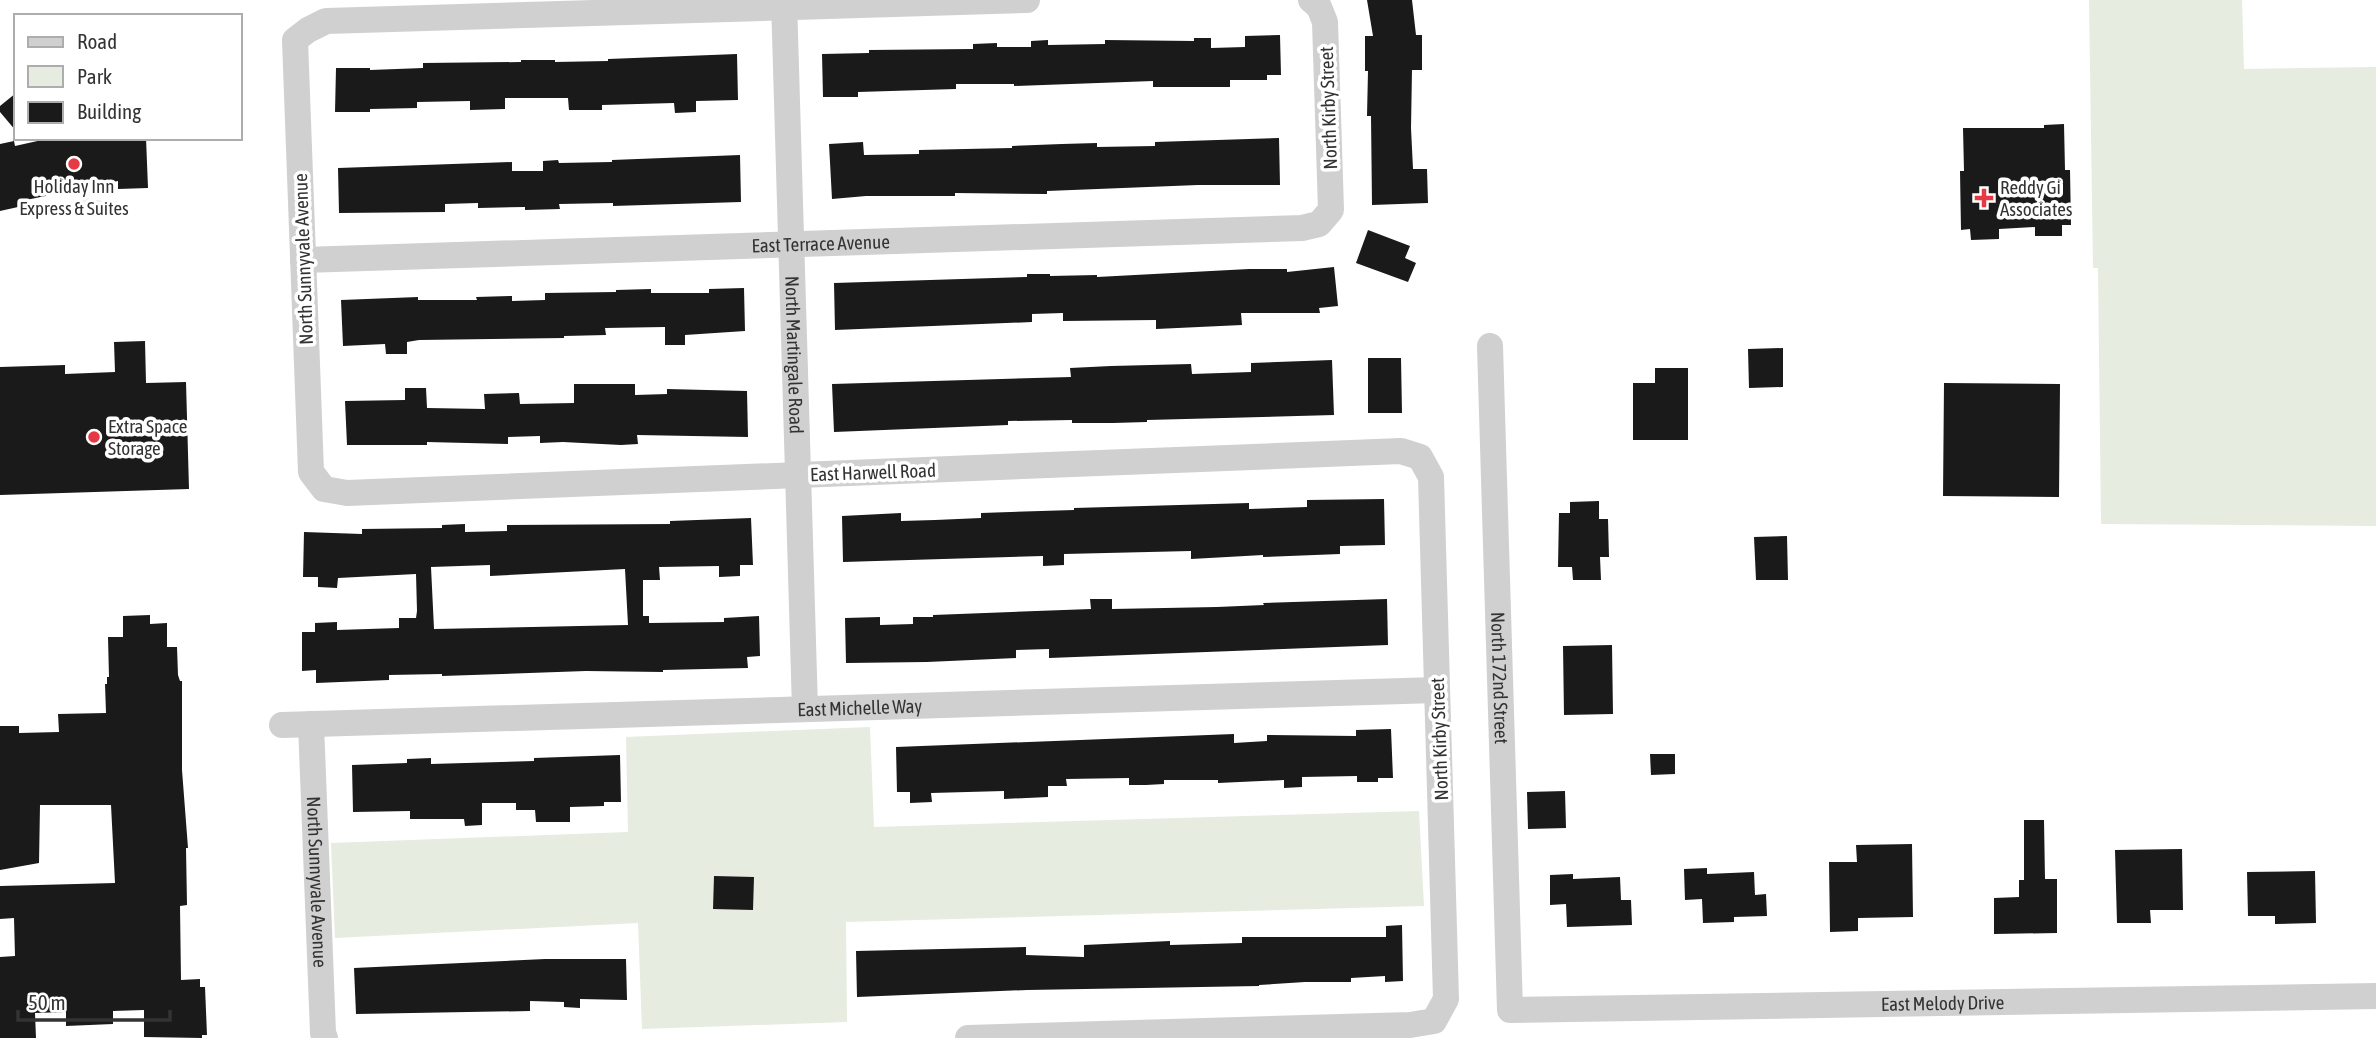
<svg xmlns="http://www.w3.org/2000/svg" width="2376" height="1038" font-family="'Asap Condensed',sans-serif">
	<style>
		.green { fill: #e6ecdf }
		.building { fill: #1a1a1a; fill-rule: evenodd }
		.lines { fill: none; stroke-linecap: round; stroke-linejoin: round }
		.minor { stroke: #d0d0d0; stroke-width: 26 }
		.poi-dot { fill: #e63946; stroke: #fff; stroke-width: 2.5 }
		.labels { text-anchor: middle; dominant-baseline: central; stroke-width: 7; stroke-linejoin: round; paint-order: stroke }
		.street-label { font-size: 19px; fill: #333; stroke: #fff }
		.poi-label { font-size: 19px; fill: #333; stroke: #fff; text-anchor: start }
	</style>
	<rect width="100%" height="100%" fill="#fff"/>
	<path class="green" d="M2089,0H2242L2244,69L2376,67V526L2101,524L2098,268H2093Z
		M86,198L102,201L113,206L114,212L42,215C48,209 76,201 86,198Z
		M870,727L874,827L1419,811L1424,906L846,922L847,1022L642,1029L638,923L335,938L331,843L628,832L626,737Z"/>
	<path class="building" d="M1367,0H1412L1416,35H1422V70H1412L1411,128L1413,169H1427L1428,203L1372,205L1371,116H1367L1368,71H1365V36H1373Z
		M1280,35L1281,75H1267V80H1230V87H1153V81L1014,86V84H956V89L858,92V97H823L822,54L869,53V50L973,49V44L997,43V47H1031V41L1048,40V45L1105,44V40L1194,41V38H1211V48L1245,47V36Z
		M737,54L738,100L696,101V112L675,113L674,103L602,105V110H569L568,98H505V109L470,110V101L417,102V108L370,109V112H335L336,68H370V70L423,68V63L521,62V60H555V62L608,61V59Z
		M16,93V131L0,112V106Z
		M2064,124L2065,170H2070L2071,225H2062V236H2035V227L1999,229V239L1971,240L1970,229L1961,230L1960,171H1964L1963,128H2044V125Z
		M51,138H146L148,188L118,189V181L26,200L27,205L0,211V144L14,141L15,146Z
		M1279,138L1280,185H1198L1047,191V194L955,193V196H866L832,199L829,144L863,142L864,155L919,154V150L1012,148V146L1062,144L1097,143V147L1155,146V142Z
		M740,155L741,202L613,206V203L559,204L560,209L525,210V207L478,208V203L445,204V212L339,213L338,168L512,162V171H543V161L558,160L559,163L612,162V160Z
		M1368,230L1410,246L1405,258L1416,263L1408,282L1356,263Z
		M1334,267L1338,306L1319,308L1320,313H1241L1242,325L1156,329V320L1063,321V313L1032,314V322L835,330L834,283L1027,277V274H1050V276L1097,275V277L1249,269H1287V272Z
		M744,288L745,331L685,335V345H665V327L605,328L606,335L564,336V338L419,340L407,342V354H386L385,344L343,346L341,300L418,297V300H477L476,297L512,296V301L545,300V293L616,292V290L651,289V293H709V289Z
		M145,341L146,383L186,382L189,489L0,495V367L65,365V374L115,372L114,342Z
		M1783,348V387L1749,388L1748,349Z
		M1368,358H1401L1402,413H1368Z
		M1332,360L1334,415L1147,420V422L1113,423H1072V420L1008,421V425L834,432L832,384L1071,377L1070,368L1111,366L1191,364L1192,374L1251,372V363Z
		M1655,368H1688V440H1633V383H1655Z
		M1944,383L2060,384L2059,497L1943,496Z
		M574,384H635V395L667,394V389L747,391L748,437L637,435L638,444L621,445L563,442L540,443V436L508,437V444L427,442V445H347L345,401L405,400V388H426L427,408L485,409L484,394L519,393L520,404L574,403Z
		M1384,499L1385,545L1340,546V554L1263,557V555L1191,559V551L1064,554V565L1043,566V556L843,562L842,516L901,513V521L935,520L981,518V513L1074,510V508L1249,503V509L1307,507V500Z
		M1599,501V519H1608L1609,557H1600L1601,580H1573L1572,567H1558L1559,513H1570V502Z
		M751,518L753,565H740V576L719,577V566L659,567L660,580H643V616H649V623L724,622V618L759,616L760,656L747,657L748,668L663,670V672L586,671L442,676V674L389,675V680L316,683V670L302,671V632H315V623L337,622V630L399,628V618H416L417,611L416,574L338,578L337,588L318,587V577H303L304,532L362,534V529L442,528V525L465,524V532L507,531V525L670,524V521ZM490,565V576L625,569L628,625L434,629L431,567Z
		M1787,536L1788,580H1756L1754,537Z
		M1090,599H1112V609L1217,607L1264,605L1263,603L1387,599L1388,645L1049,658V649L1016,650V658L927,662L846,663L845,618L880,617V625L913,624V617H933V615L1091,609Z
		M150,615V624L167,623V647H177L178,675L180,681H182V770L188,848H186L187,905L180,906L181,980L200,979V987H205L207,1035H202V1038L144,1037V1010L113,1011V1024L66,1026V1012L35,1013L36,1038H0V957L15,956L14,918L0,919V886L115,883L111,805H40L39,863L0,870V726H19V733L59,732L58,714L106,713L105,684H107V677H109L108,637H123V616Z
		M1612,645L1613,714L1564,715L1563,646Z
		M1391,729L1393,778H1378V782H1357V776L1302,777V787L1284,788V780L1218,783V780H1164V784L1146,785H1129V778L1066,779L1067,786H1048V797L1004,799V791L931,793L932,802L910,803V792H897L896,747L1234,734V743L1267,741V735L1356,736V730Z
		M1650,754H1675V774L1651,775Z
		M620,755L621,802H604V806L570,807V822H536L535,810H516V803H482V825L465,826L464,819H410V811L353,812L352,765L407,763V759L431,758V764L534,761V758Z
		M1565,791L1566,828L1528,829L1527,792Z
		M2024,820H2044L2045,879H2057V933L1994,934V898L2019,897V880H2024Z
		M1912,844L1913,917L1858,918V931L1830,932L1829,862H1857L1856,845Z
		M2182,849L2183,910H2150L2151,923H2117L2115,850Z
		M1707,868V874L1754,872L1755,895L1766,894L1767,916L1734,917V922L1703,923L1702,899L1685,900L1684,869Z
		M2315,871L2316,923L2275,924V916H2248L2247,872Z
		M1573,874V879L1620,877L1621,900H1631L1632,925L1567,927L1566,904L1550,905V875Z
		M714,876L754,877L753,910L713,909Z
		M1402,925L1403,981L1385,982V976L1351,978V982H1305L1259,985V986L1027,990L857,997L856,951L1026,947V955L1084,957V945L1170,941V945L1242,943V937H1386V926Z
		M545,959H626L627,1000L580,999V1008L564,1007V1002L530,1001V1011L356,1014L354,968Z"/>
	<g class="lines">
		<g class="minor">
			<path id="s1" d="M784,0L805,709"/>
			<path id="s2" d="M303,260L1302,228L1319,224L1331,210L1325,22L1319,7L1311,0"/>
			<path id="s3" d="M1490,346L1510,1010L2376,996"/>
			<path id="s4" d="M311,724L323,1033L325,1038"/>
			<path id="s5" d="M282,725L1437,690"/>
			<path d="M968,1038L1410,1025L1434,1021L1446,999L1431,477L1420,457L1401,451L347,493L324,489L311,472L295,40L308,30L326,21L1027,0"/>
		</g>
	</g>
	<g class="poi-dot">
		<circle cx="74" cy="164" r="7"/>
		<path d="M1980.5 187.5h7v7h7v7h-7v7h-7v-7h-7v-7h7z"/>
		<circle cx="94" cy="437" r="7"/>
	</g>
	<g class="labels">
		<g class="street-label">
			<text transform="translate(1328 108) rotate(-92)">North Kirby Street</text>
			<text stroke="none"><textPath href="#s2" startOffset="518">East Terrace Avenue</textPath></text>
			<text transform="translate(303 259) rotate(-92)">North Sunnyvale Avenue</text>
			<text stroke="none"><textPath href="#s1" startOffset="355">North Martingale Road</textPath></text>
			<text transform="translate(873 472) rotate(-2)">East Harwell Road</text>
			<text stroke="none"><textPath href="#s3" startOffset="332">North 172nd Street</textPath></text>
			<text stroke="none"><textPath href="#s5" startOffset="578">East Michelle Way</textPath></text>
			<text transform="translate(1439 739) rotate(-92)">North Kirby Street</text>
			<text stroke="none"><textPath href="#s4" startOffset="158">North Sunnyvale Avenue</textPath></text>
			<text stroke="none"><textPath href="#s3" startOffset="1097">East Melody Drive</textPath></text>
		</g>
		<g class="poi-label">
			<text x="74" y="186" text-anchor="middle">Holiday Inn<tspan x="74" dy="22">Express &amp; Suites</tspan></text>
			<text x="2000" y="187">Reddy Gi<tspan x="2000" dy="22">Associates</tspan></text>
			<text x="108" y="426">Extra Space<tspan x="108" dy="22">Storage</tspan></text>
		</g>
	</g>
	<rect x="14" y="14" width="228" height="126" fill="#ffffff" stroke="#adadad" stroke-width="2"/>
	<rect x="28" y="37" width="35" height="10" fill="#d0d0d0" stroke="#adadad" stroke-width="2"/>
	<text x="77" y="49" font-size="21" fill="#333333">Road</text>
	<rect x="28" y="66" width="35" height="21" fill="#e6ecdf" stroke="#adadad" stroke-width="2"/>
	<text x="77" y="84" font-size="21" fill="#333333">Park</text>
	<rect x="28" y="102" width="35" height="21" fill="#1a1a1a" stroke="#adadad" stroke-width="2"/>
	<text x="77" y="119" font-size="21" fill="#333333">Building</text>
	<path d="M18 1010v10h152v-10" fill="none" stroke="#333333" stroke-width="3.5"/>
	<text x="28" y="1010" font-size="21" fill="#333333" stroke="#ffffff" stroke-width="5" paint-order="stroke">50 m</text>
</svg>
